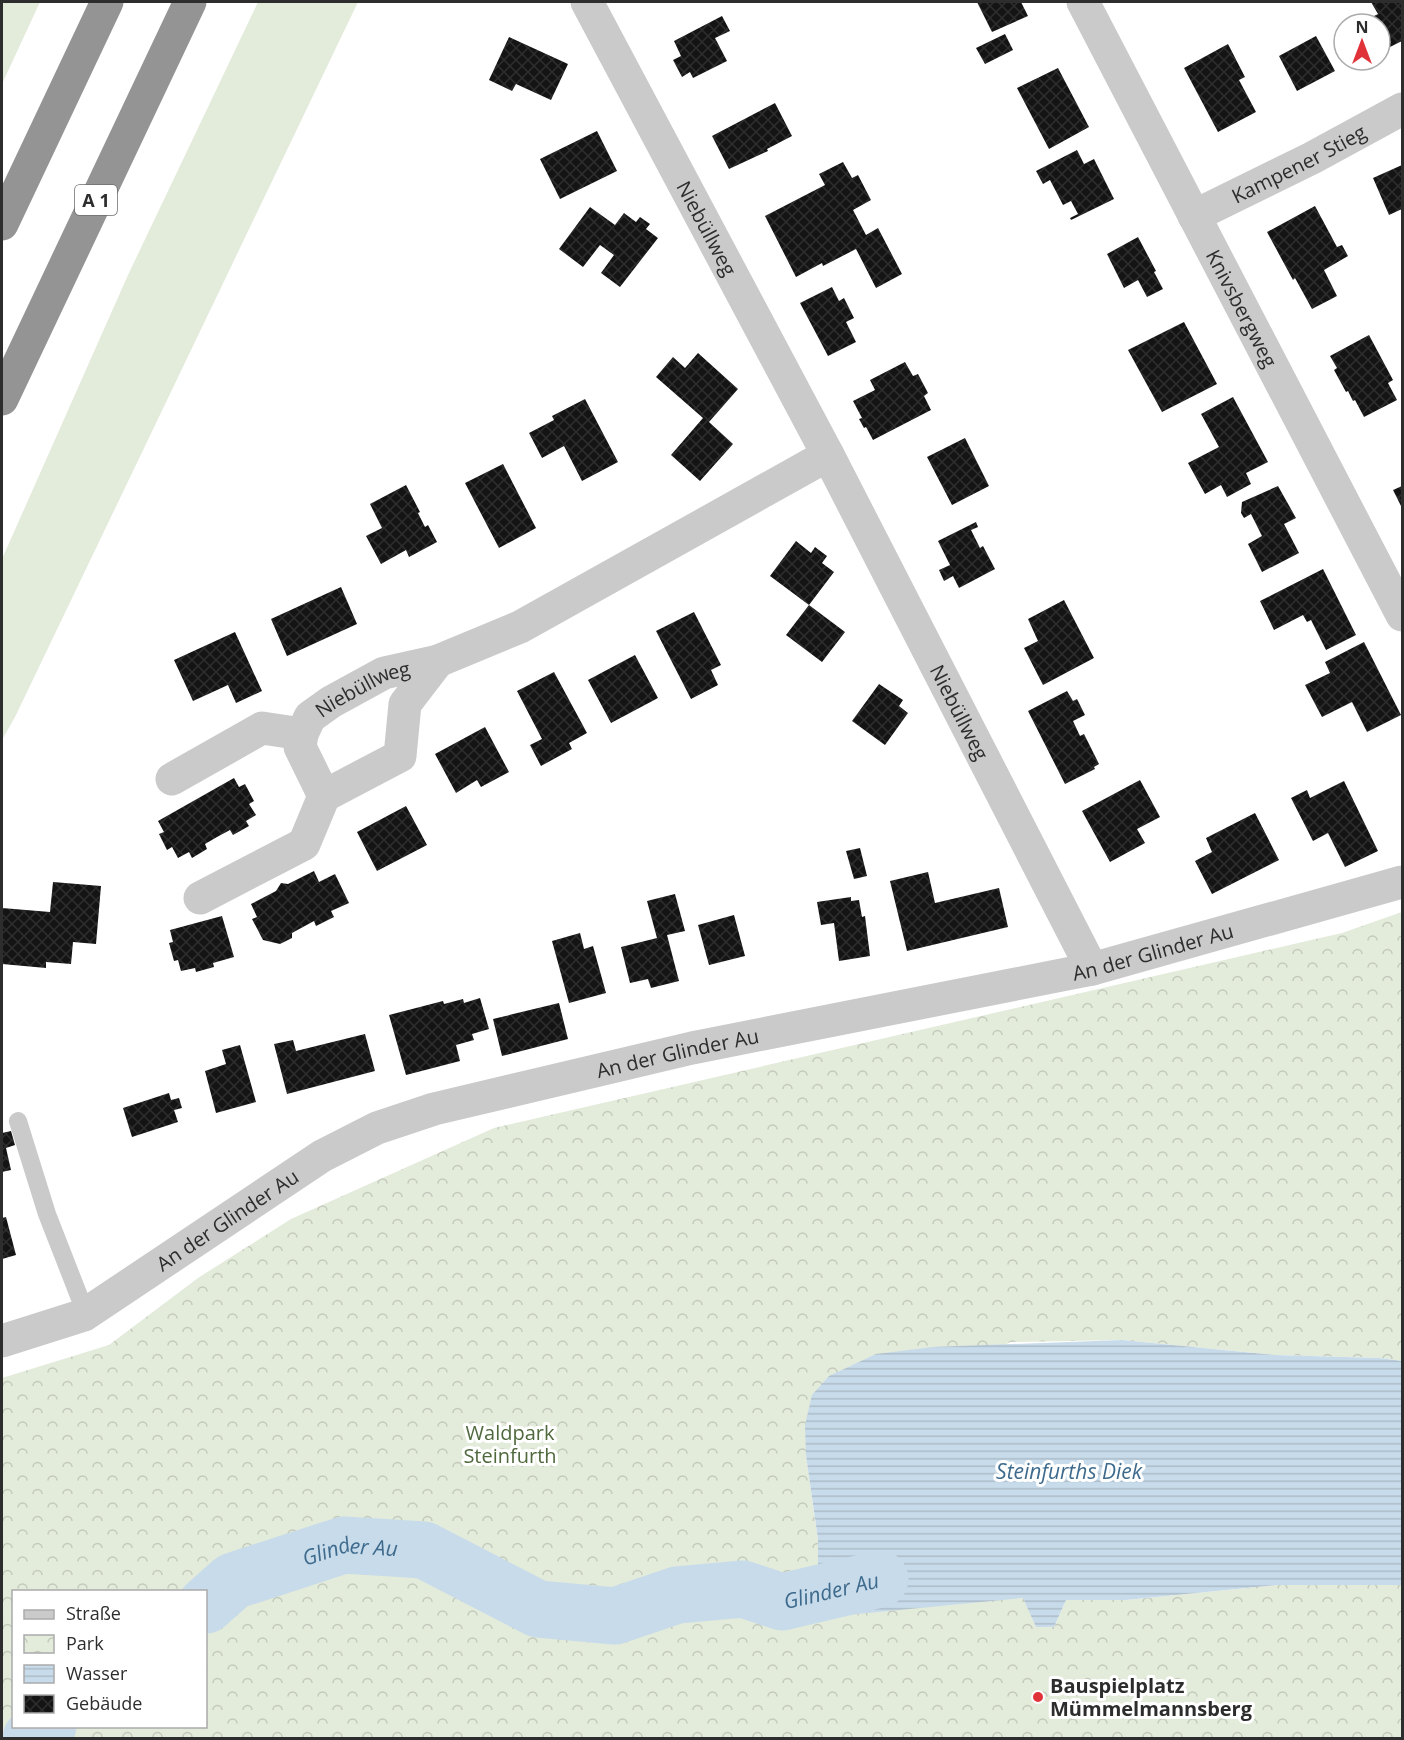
<svg xmlns="http://www.w3.org/2000/svg" width="1404" height="1740" font-family="'Open Sans',sans-serif">
	<style>
		.grass { fill: #e3ebdb }
		.park { fill: url(#park-crowns); fill-rule: evenodd }
		.water { fill: url(#water-rules) }
		.lines { fill: none; stroke-linecap: round; stroke-linejoin: round }
		.river { stroke: #c8dbea; stroke-width: 57 }
		.building { fill: url(#building-cross-hatch) }
		.lane { stroke: #cacaca; stroke-width: 18 }
		.street { stroke: #cacaca; stroke-width: 33 }
		.highway { stroke: #949494; stroke-width: 33 }
		.poi-dot { fill: #e03339; stroke: #fff; stroke-width: 2 }
		.labels { text-anchor: middle; dominant-baseline: central; stroke-width: 6; stroke-linejoin: round; paint-order: stroke }
		.shield { fill: #fff; stroke: #6c6c6c; stroke-width: 1.5 }
		.shield-label { font-size: 18px; font-weight: bold; fill: #2d2d2d }
		.street-label { font-size: 20px; fill: #2d2d2d; stroke: #fff }
		.park-label { font-size: 20px; fill: #4f683c; stroke: #fff }
		.poi-label { font-size: 20px; font-weight: bold; fill: #2d2d2d; stroke: #fff; text-anchor: start }
		.water-label { font-size: 21px; font-style: italic; fill: #3e6b8d; stroke: #fff }
	</style>
	<defs>
		<pattern id="park-crowns" width="20" height="18" patternUnits="userSpaceOnUse" patternTransform="scale(1.5)"><rect width="20" height="18" fill="#e3ebdb"/><path d="M2 6a3 3 0 1 1 6 0M12 15a3 3 0 1 1 6 0" fill="none" stroke="#c3cabc"/></pattern>
		<pattern id="water-rules" width="6" height="5" patternUnits="userSpaceOnUse" patternTransform="scale(1.5)"><rect width="6" height="5" fill="#c8dbea"/><path d="M0 2.5h6" fill="none" stroke="#acbcc9"/></pattern>
		<pattern id="building-cross-hatch" width="8" height="8" patternUnits="userSpaceOnUse" patternTransform="scale(1.5)"><rect width="8" height="8" fill="#141414"/><path d="M0 0l8 8M0 8l8-8" fill="none" stroke="#2e2e2e"/></pattern>
	</defs>
	<rect width="100%" height="100%" fill="#fff"/>
	<path class="grass" d="M2,2H40L2,84Z
		M258,2H358L15,717L2,740V559L128,275Z"/>
	<path class="park" d="M1402,912V1361L1380,1358L1275,1355L1122,1340L1010,1342L806,1456L818,1539V1565L804,1569L805,1605L822,1609L1024,1598L1036,1627H1054L1066,1600H1126L1277,1585H1402V1738H2V1378L109,1345L198,1278L291,1219L494,1128L1342,933ZM14,1592H206V1726H14Z"/>
	<path class="water" d="M1122,1340L1275,1355L1380,1358L1402,1361V1585H1277L1126,1600H1066L1054,1627H1036L1023,1598L847,1615L831,1614L813,1606H805L804,1568L818,1565V1539L806,1456L805,1425L812,1395L829,1376L876,1354L933,1347Z"/>
	<g class="lines">
		<g class="river">
			<path id="s1" d="M206,1605L233,1581L344,1545L424,1550L538,1609L615,1616L677,1595L743,1589L782,1602L880,1579"/>
			<path d="M31,1738L48,1726"/>
		</g>
	</g>
	<path class="building" d="M977,2H1021L1028,16L992,32Z
		M1371,2H1402V41L1380,52V24H1366L1364,21L1378,14Z
		M722,16L730,31L715,38L727,61L693,78L690,72L682,77L673,60L681,56L674,41Z
		M1005,34L1013,50L985,64L976,48Z
		M1316,36L1335,71L1297,91L1279,56Z
		M509,37L568,64L551,100L516,84L512,91L489,80Z
		M1228,44L1245,77L1239,80L1256,112L1218,132L1184,68Z
		M1058,68L1089,127L1049,149L1017,88Z
		M775,103L792,136L767,149L768,151L729,169L712,136Z
		M597,131L617,171L560,199L540,159Z
		M1077,150L1084,164L1094,159L1114,199L1071,220L1070,218L1078,214L1071,201L1063,205L1050,180L1043,184L1036,171Z
		M843,162L852,178L858,175L871,200L853,210L866,235L878,228L902,274L876,288L856,249L823,266L822,263L796,277L765,216L825,185L819,174Z
		M1402,165V209L1389,215L1373,178Z
		M1315,206L1337,247L1342,245L1348,256L1324,270L1337,296L1312,309L1295,278L1293,280L1267,232Z
		M590,207L615,225L624,213L636,222L640,217L650,224L646,229L658,238L620,287L601,273L614,255L600,245L583,267L559,249Z
		M1138,237L1156,271L1154,272L1163,289L1147,297L1138,280L1124,288L1107,254Z
		M832,287L839,301L844,298L854,318L846,322L856,342L828,356L800,303Z
		M1184,322L1217,384L1162,412L1128,350Z
		M1369,335L1393,380L1388,383L1397,400L1364,417L1355,400L1353,401L1348,391L1346,392L1334,370L1337,368L1330,356Z
		M698,353L738,389L709,422L733,444L700,481L671,455L703,418L656,377L673,357L685,368Z
		M905,362L913,376L918,374L928,393L924,396L931,410L873,440L866,427L864,428L859,419L862,418L853,401L875,390L870,380Z
		M1233,397L1268,462L1246,473L1251,484L1227,497L1221,485L1205,494L1188,463L1219,447L1201,414Z
		M585,399L618,462L582,481L564,446L542,458L529,433L554,420L552,416Z
		M965,438L989,486L952,505L927,457Z
		M503,464L536,528L499,548L465,483Z
		M406,485L420,512L418,513L425,527L428,525L437,542L409,557L406,550L381,564L366,536L382,528L370,504Z
		M1278,486L1296,518L1284,524L1299,553L1262,572L1248,544L1262,536L1251,514L1244,518L1241,513L1242,502Z
		M1402,486V508L1393,490Z
		M976,522L978,527L971,530L980,548L983,546L995,569L959,588L953,576L944,581L939,570L950,565L938,541Z
		M796,541L811,553L815,547L827,556L822,563L834,572L809,605L770,576Z
		M1323,569L1356,635L1326,650L1311,620L1307,622L1303,615L1274,630L1260,601Z
		M341,587L357,624L287,656L271,619Z
		M1064,600L1094,658L1043,685L1024,648L1038,641L1028,619Z
		M809,605L845,632L822,662L786,635Z
		M694,612L721,665L711,670L718,685L691,699L656,631Z
		M235,632L262,691L236,703L228,685L193,701L174,660Z
		M1364,642L1401,715L1367,732L1352,702L1322,717L1305,685L1330,673L1325,662Z
		M635,655L658,698L611,723L588,680Z
		M554,672L587,733L569,743L572,749L541,766L530,745L542,739L517,691Z
		M879,684L903,700L899,706L908,713L885,745L852,721Z
		M1067,691L1073,701L1077,699L1085,715L1073,721L1080,736L1084,734L1099,764L1094,767L1095,769L1065,784L1028,711Z
		M485,727L509,772L481,787L477,780L456,793L435,754Z
		M234,778L239,787L245,784L254,801L249,804L256,815L246,821L249,826L233,835L230,830L217,837L205,844L207,849L192,858L189,852L178,858L172,847L167,850L159,834L164,832L158,821Z
		M1140,780L1160,817L1137,829L1145,843L1110,862L1082,811Z
		M1344,781L1378,851L1345,867L1328,833L1313,841L1291,798L1307,790L1310,798Z
		M406,806L427,845L377,871L357,832Z
		M1255,813L1279,860L1212,894L1195,861L1212,852L1206,838Z
		M860,848L867,876L854,879L846,851Z
		M314,871L319,882L335,874L349,903L331,911L334,917L316,926L314,921L292,933V938L280,944L263,940L252,919L257,917L251,904L276,891L281,883L288,884Z
		M928,872L935,903L999,888L1008,927L907,951L890,881Z
		M53,882L101,886L96,944L73,942L71,964L46,962V968L2,964V908L50,912Z
		M675,894L685,931L667,935L679,981L651,988L648,979L630,983L621,947L657,938L647,901Z
		M851,897V901L859,900L862,917L865,916L870,956L839,961L834,923L821,925L817,902Z
		M734,915L745,956L709,965L698,925Z
		M222,916L234,957L213,963L214,967L196,972L195,968L181,971L178,960L174,961L169,943L173,942L170,930Z
		M580,933L584,949L593,946L606,993L569,1003L552,941Z
		M480,998L489,1029L472,1034L474,1040L456,1045L460,1061L406,1075L389,1015L443,1001L444,1004L463,999L464,1003Z
		M559,1003L568,1039L502,1056L493,1019Z
		M365,1034L375,1071L287,1094L274,1044L293,1040L296,1051Z
		M240,1045L256,1102L216,1113L205,1071L226,1064L222,1050Z
		M169,1093L171,1100L179,1098L182,1108L174,1110L178,1122L132,1137L123,1108Z
		M11,1131L15,1145L6,1148L11,1170L2,1172V1133Z
		M6,1217L16,1255L2,1259V1218Z"/>
	<g class="lines">
		<path class="lane" d="M18,1121L47,1214L86,1314"/>
		<g class="street">
			<path id="s2" d="M587,2L828,455L1092,969"/>
			<path id="s3" d="M1083,2L1402,615"/>
			<path id="s4" d="M1194,216L1312,158L1402,109"/>
			<path d="M172,779L262,728L302,734"/>
			<path id="s5" d="M324,796L300,747L302,734L310,717L331,702L384,673L438,661L520,627L828,455"/>
			<path d="M200,898L304,844L324,796L400,756L405,704L438,661"/>
			<path id="s6" d="M2,1341L84,1315L322,1156L377,1128L434,1109L692,1048L1092,969L1402,882"/>
		</g>
		<path class="highway" d="M2,224L107,2
			M2,399L190,2"/>
	</g>
	<circle class="poi-dot" cx="1038" cy="1697" r="6"/>
	<g class="labels">
		<rect class="shield" x="75" y="185" width="42" height="30" rx="4.5"/>
		<g class="shield-label">
			<text x="96" y="200">A 1</text>
		</g>
		<g class="street-label">
			<text stroke="none"><textPath href="#s4" startOffset="117">Kampener Stieg</textPath></text>
			<text stroke="none"><textPath href="#s2" startOffset="256">Niebüllweg</textPath></text>
			<text stroke="none"><textPath href="#s3" startOffset="345">Knivsbergweg</textPath></text>
			<text stroke="none"><textPath href="#s5" startOffset="147">Niebüllweg</textPath></text>
			<text stroke="none"><textPath href="#s2" startOffset="802">Niebüllweg</textPath></text>
			<text stroke="none"><textPath href="#s6" startOffset="1230">An der Glinder Au</textPath></text>
			<text stroke="none"><textPath href="#s6" startOffset="744">An der Glinder Au</textPath></text>
			<text stroke="none"><textPath href="#s6" startOffset="258">An der Glinder Au</textPath></text>
		</g>
		<g class="park-label">
			<text x="510" y="1432">Waldpark<tspan x="510" dy="23">Steinfurth</tspan></text>
		</g>
		<g class="poi-label">
			<text x="1050" y="1685">Bauspielplatz<tspan x="1050" dy="23">Mümmelmannsberg</tspan></text>
		</g>
		<g class="water-label">
			<text x="1069" y="1471">Steinfurths Diek</text>
			<text stroke="none"><textPath href="#s1" startOffset="158">Glinder Au</textPath></text>
			<text stroke="none"><textPath href="#s1" startOffset="662">Glinder Au</textPath></text>
		</g>
	</g>
	<rect width="1404" height="1740" fill="none" stroke="#2d2d2d" stroke-width="6"/>
	<rect x="12" y="1590" width="195" height="138" fill="#ffffff" stroke="#ababab" stroke-width="1.5"/>
	<rect x="24" y="1610" width="30" height="9" fill="#cacaca" stroke="#ababab" stroke-width="1.5"/>
	<text x="66" y="1620" font-size="18" fill="#2d2d2d">Straße</text>
	<rect x="24" y="1635" width="30" height="18" fill="url(#park-crowns)" stroke="#ababab" stroke-width="1.5"/>
	<text x="66" y="1650" font-size="18" fill="#2d2d2d">Park</text>
	<rect x="24" y="1665" width="30" height="18" fill="url(#water-rules)" stroke="#ababab" stroke-width="1.5"/>
	<text x="66" y="1680" font-size="18" fill="#2d2d2d">Wasser</text>
	<rect x="24" y="1695" width="30" height="18" fill="url(#building-cross-hatch)" stroke="#ababab" stroke-width="1.5"/>
	<text x="66" y="1710" font-size="18" fill="#2d2d2d">Gebäude</text>
	<g transform="translate(1362 42)"><circle r="28" fill="#ffffff" stroke="#ababab" stroke-width="1.5"/>
	<path d="M0-4.5L10 22L0 15L-10 22Z" fill="#e03339"/>
	<text y="-9" font-size="16" font-weight="bold" text-anchor="middle" fill="#2d2d2d">N</text>
	</g>
</svg>
